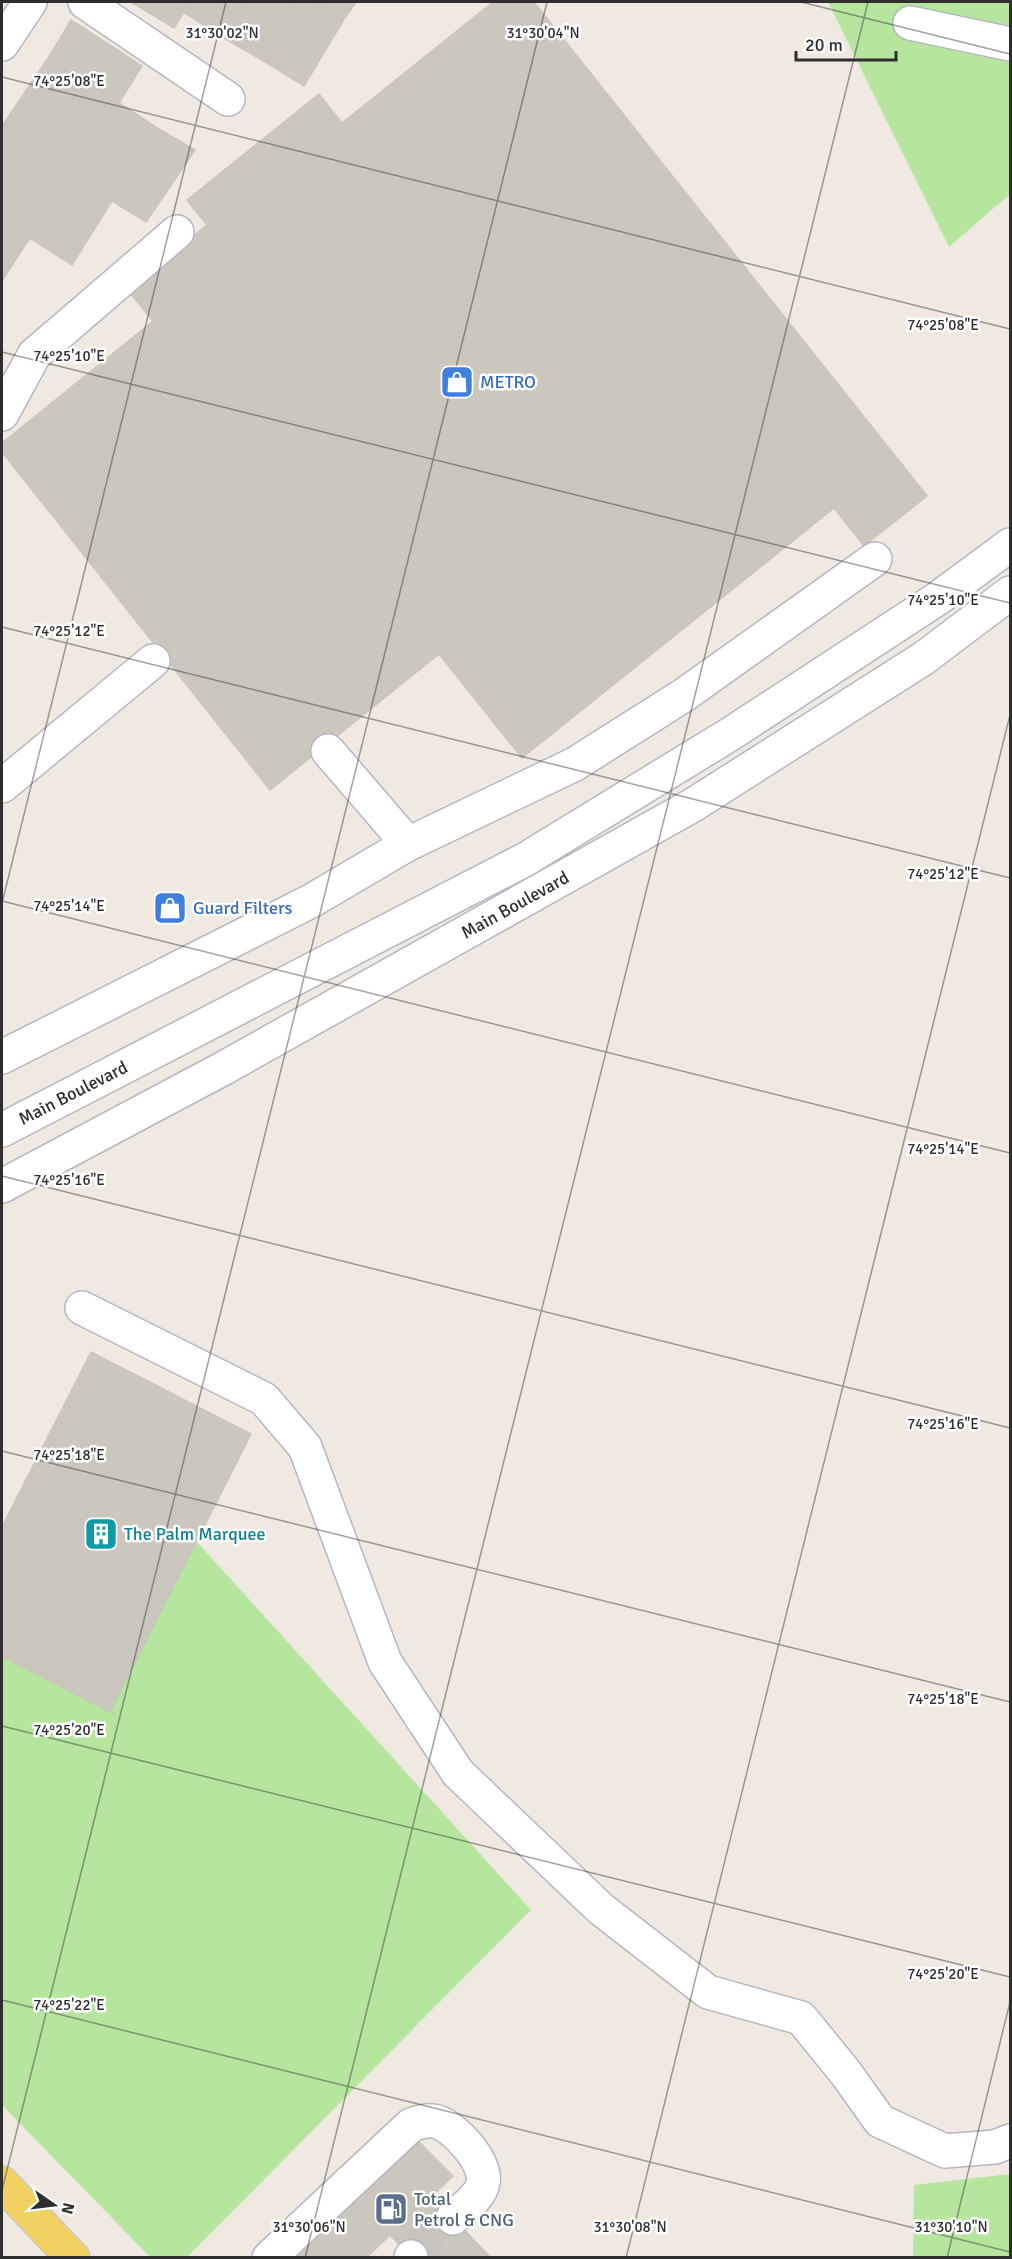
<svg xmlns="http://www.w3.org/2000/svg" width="1012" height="2259" font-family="Signika,sans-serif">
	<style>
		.green { fill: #b6e59e }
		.building { fill: #cbc7bf; stroke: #cbc5ba; stroke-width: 1.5 }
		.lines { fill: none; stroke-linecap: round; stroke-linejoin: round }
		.minor-tunnel { stroke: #c8c4bd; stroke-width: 33; stroke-dasharray: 33 16; stroke-linecap: butt }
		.minor-casing { stroke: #b4b7c1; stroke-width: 36 }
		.major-casing { stroke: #c9c9c9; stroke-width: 36 }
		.minor { stroke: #fff; stroke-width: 33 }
		.major { stroke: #f2d163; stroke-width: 33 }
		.ticks { fill: none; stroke: #2e2e2e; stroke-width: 1.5; stroke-opacity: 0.45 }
		.labels { text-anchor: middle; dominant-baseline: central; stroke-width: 5; stroke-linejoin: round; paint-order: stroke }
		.shop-label { font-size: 18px; fill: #366cbe; stroke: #fff; text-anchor: start }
		.street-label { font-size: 18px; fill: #2e2e2e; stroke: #fff }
		.culture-label { font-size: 18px; fill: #0d838f; stroke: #fff; text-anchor: start }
		.service-label { font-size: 18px; fill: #4e5e75; stroke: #fff; text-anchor: start }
		.ticks-label { font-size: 15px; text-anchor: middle; fill: #2e2e2e; stroke: #fff; stroke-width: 5; stroke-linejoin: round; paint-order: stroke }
	</style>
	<rect width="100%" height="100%" fill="#efe9e1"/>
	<path class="green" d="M828,2H1010V194L949,247Z
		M196,1541L531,1910L187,2257H150L2,2105V1656L110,1711Z
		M1010,2174V2257H913L914,2185Z"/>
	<path class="building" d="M131,2H190L174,28Z
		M190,2H247L224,38L183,12Z
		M247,2H298L262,60L224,38Z
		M298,2H314L343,21L304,86L262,60Z
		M314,2H356L343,21Z
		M493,2H534L927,496L864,546L834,508L522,758L439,654L270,790L2,452V443L153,321L127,289L207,225L187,200L319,94L342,123Z
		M71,20L142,66L119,103L48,58Z
		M48,58L119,103L95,140L23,95Z
		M23,95L95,140L72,177L2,133V126Z
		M119,103L159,129L112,201L72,177Z
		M159,129L195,150L146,222L112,201Z
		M2,133L72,177L45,216L2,188Z
		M72,177L112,201L72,265L30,238Z
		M2,188L45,216L22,250L2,237Z
		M2,237L22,250L2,281Z
		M91,1352L251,1434L110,1712L2,1656V1527Z
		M417,2140L453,2176L432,2196L491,2258H412L390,2235L366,2258H297Z"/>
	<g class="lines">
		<path class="minor-tunnel" d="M411,2257L453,2218"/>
		<defs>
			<path id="minor" d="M85,2L228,99
				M910,23L1010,44
				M2,44L30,2
				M2,414L34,355L177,232
				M328,751L408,844
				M2,786L153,661
				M2,1057L311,901L408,844L575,764L684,695L875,559
				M2,1130L526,859L732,733L937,599L1010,545
				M2,1186L224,1068L693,805L924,658L1010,593
				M82,1308L264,1399L305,1447L385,1662L458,1773L601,1909L708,1992L801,2018L845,2072L880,2121L945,2151L995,2147L1010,2141
				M269,2258L411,2125C419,2122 426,2120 434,2121C453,2124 488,2163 483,2183C480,2198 463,2208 453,2218
				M411,2258V2257"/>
			<path id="major" d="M2,2183L73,2258"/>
		</defs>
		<use href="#minor" class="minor-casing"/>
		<use href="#major" class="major-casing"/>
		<use href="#minor" class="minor"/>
		<use href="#major" class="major"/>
	</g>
	<path class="ticks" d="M801,2L1010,54M2,77L1010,329M2,352L1010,603M2,627L1010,878M2,901L1010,1153M2,903L226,2M2,1176L1010,1428M2,1451L1010,1702M2,1726L1010,1977M2,2000L1010,2252M2,2190L547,2M305,2258L868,2M626,2258L1010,715M947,2258L1010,2002"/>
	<defs>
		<symbol id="shop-square" viewBox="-11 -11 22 22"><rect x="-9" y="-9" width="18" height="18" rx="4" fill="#3f7fe0" stroke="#fff"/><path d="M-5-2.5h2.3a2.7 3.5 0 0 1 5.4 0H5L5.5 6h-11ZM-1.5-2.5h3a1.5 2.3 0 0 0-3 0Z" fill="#fff"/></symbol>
		<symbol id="building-square" viewBox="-11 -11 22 22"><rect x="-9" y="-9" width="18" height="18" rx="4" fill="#0f9aa8" stroke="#fff"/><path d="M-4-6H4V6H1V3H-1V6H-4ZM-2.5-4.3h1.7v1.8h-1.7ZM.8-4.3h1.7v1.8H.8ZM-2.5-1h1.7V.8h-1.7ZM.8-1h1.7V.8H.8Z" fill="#fff"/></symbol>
		<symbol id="fuel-square" viewBox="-11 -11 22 22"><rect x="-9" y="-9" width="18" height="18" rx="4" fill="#5c6f8a" stroke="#fff"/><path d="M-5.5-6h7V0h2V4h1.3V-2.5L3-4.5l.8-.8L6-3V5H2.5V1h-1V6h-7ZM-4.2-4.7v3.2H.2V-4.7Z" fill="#fff"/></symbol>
	</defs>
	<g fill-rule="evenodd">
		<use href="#shop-square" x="438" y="363" width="38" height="38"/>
		<use href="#shop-square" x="151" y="889" width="38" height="38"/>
		<use href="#building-square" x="82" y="1515" width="38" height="38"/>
		<use href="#fuel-square" x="372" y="2190" width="38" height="38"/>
	</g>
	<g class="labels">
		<g class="shop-label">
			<text x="480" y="382">METRO</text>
			<text x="193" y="908">Guard Filters</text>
		</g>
		<g class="street-label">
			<text transform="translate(515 905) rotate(-29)">Main Boulevard</text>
			<text transform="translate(73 1093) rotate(-27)">Main Boulevard</text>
		</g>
		<g class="culture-label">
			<text x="124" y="1534">The Palm Marquee</text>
		</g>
		<g class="service-label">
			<text x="414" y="2199">Total<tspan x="414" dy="21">Petrol &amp; CNG</tspan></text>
		</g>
	</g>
	<g class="ticks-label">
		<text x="222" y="38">31°30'02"N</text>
		<text x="543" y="38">31°30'04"N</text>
		<text x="69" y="86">74°25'08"E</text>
		<text x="943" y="330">74°25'08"E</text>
		<text x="69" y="361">74°25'10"E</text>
		<text x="943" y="605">74°25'10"E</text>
		<text x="69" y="636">74°25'12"E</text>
		<text x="943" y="879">74°25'12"E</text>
		<text x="69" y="911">74°25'14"E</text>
		<text x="943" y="1154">74°25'14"E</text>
		<text x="69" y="1185">74°25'16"E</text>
		<text x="943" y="1429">74°25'16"E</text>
		<text x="69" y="1460">74°25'18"E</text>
		<text x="943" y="1704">74°25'18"E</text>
		<text x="69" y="1735">74°25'20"E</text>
		<text x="943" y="1979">74°25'20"E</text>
		<text x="69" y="2010">74°25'22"E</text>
		<text x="309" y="2232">31°30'06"N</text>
		<text x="630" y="2232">31°30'08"N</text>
		<text x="951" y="2232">31°30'10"N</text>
	</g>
	<rect width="1012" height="2259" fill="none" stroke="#2e2e2e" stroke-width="6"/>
	<g transform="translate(54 2205) rotate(104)" stroke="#ffffff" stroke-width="4.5" paint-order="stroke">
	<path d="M0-4.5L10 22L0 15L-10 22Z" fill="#2e2e2e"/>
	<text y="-9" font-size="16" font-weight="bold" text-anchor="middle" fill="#2e2e2e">N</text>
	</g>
	<path d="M796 51v9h100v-9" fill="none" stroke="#2e2e2e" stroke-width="3"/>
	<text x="805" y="51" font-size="18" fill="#2e2e2e" stroke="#ffffff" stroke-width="4.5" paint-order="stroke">20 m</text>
</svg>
